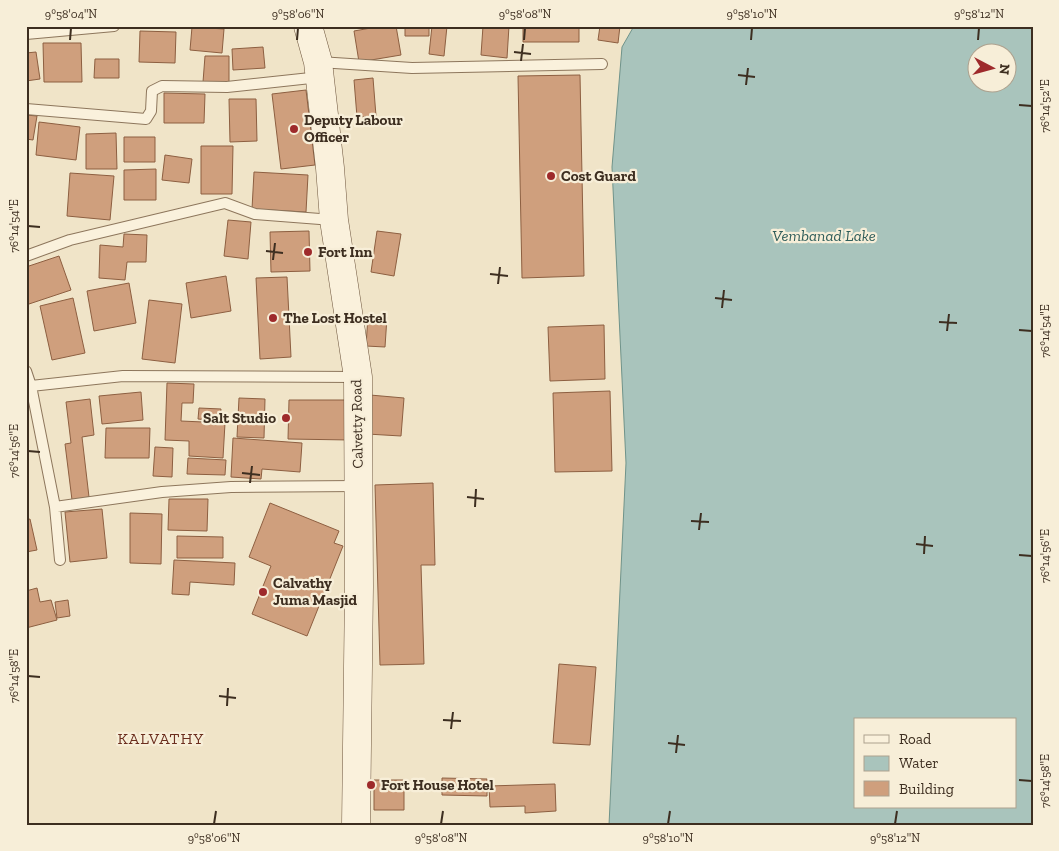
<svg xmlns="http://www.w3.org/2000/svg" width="1059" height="851" font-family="'Zilla Slab',serif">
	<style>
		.water { fill: #a9c4bc; stroke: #6f938a; fill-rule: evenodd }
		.building { fill: #cf9f7d; stroke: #8d5f41 }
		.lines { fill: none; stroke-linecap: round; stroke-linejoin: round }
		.lane-casing { stroke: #8d765c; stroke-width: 12 }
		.secondary-casing { stroke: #6f573f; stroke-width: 29 }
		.lane { stroke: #faf1dc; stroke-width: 10 }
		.secondary { stroke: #faf1dc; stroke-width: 28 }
		.ticks { fill: none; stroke: #3d2e20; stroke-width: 2 }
		.poi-dot { fill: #9e2a2b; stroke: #f7eed8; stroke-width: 2 }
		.labels { text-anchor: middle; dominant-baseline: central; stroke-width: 4.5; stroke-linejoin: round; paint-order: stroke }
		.poi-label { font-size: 15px; font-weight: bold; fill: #3d2e20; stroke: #f7eed8; text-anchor: start }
		.street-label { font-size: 15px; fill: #3d2e20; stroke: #f7eed8 }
		.water-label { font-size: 16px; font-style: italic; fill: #2f5d5a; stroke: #f7eed8 }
		.neighbourhood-label { font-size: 16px; letter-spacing: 1px; fill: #6b2e1e; stroke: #f7eed8 }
		.neatline { fill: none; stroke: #3d2e20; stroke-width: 2 }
		.ticks-label { font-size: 12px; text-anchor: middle; fill: #3d2e20 }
	</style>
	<rect width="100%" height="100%" fill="#f0e4c8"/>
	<path class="water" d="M634,26H1033V825H609L626,463L612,167L622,47ZM976,52H1006V82H976ZM855,720H1015V807H855Z"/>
	<path class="building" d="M382,26H396L401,55L359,62L354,31Z
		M405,26H429V36H405Z
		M432,26H447L444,56L429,54Z
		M483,26H509L507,58L481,55Z
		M523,26H579V42H523Z
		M600,26H620L618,43L598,40Z
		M192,27L224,29L222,53L190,50Z
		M140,31L176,32L175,63L139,62Z
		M43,43H81L82,82H44Z
		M263,47L265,68L233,70L232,49Z
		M36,52L40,79L26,81V53Z
		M205,56H229V83L203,82Z
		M95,59H119V78H94Z
		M580,75L584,276L522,278L518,76Z
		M373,78L376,116L357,117L354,80Z
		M306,90L315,165L281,169L272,94Z
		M164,93L205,94L204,123H164Z
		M229,99H256L257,141L230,142Z
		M26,115L37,116L33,140L26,139Z
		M39,122L80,127L76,160L36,155Z
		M116,133L117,169H86V134Z
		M124,137H155V162H124Z
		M201,146H233L232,194H201Z
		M165,155L192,159L189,183L162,180Z
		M156,169V200H124V170Z
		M254,172L308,175L306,212L252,209Z
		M70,173L114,176L110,220L67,216Z
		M228,220L251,222L248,259L224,256Z
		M309,231L310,271L271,272L270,232Z
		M377,231L401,234L394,276L371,272Z
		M124,234L147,235L146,262H127L125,280L99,278L100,245L123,247Z
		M59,256L71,290L26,305V267Z
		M226,276L231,311L191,318L186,283Z
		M287,277L291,357L260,359L256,278Z
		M129,283L136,323L94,331L87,291Z
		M73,298L85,353L52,360L40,306Z
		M149,300L182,304L175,363L142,359Z
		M368,316L387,317L385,347L366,346Z
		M604,325L605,379L550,381L548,327Z
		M167,383L194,384L193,403H182L181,421L225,423L223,458L189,456V441L165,440Z
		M610,391L612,471L555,472L553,393Z
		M141,392L143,420L102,424L99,396Z
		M370,395L404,398L401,436L367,434Z
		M239,398L265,399L264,438L237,437Z
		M90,399L94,435L82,437L89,497L72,500L65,444L71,443L66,402Z
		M289,400H350V440L288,439Z
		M199,408L221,409L220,421L198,419Z
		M106,428H150L149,458H105Z
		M233,438L302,443L300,472L262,469L261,479L231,477Z
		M155,447L173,448L172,477L153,476Z
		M188,458L226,460L225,475L187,474Z
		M433,483L435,565H421L424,664L380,665L375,485Z
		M169,499H208L207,531L168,530Z
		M270,503L339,531L334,543L343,546L307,636L252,614L271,566L249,557Z
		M102,509L107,558L70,562L65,512Z
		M130,513L162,514L161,564L130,563Z
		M30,519L37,550L26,552V520Z
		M177,536L223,537V558H177Z
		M174,560L235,563L234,585L190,582L189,595L172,594Z
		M37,588L40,602L51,600L57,620L26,628V591Z
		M68,600L70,616L57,618L55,602Z
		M559,664L596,667L590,745L553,743Z
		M442,778L487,779V796L442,795Z
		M374,780H404V810H374Z
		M555,784L556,811L525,813V806L490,807L489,786Z"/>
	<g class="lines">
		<defs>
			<path id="lane" d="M26,34L114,26
				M319,62L412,68L602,64
				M26,109L146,119L151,111L152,91L162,86L227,87L320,77
				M26,256L70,240L225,203L255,214L333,220
				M26,371L31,386L55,507L60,560
				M31,386L123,376L357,377
				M55,507L162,492L231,487L357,486"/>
			<path id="secondary" d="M308,26L318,62L330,168L334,220L358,377L359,587L356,825"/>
		</defs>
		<use href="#lane" class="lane-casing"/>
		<use href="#secondary" class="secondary-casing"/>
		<use href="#lane" class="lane"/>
		<use href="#secondary" class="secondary"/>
	</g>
	<path class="ticks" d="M70,40L71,28M297,40L298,28M524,40L525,28M751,40L752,28M978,40L979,28M514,52L531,54M521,61L523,44M738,75L755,77M746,85L748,68M1019,105L1032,106M28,226L40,227M266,251L283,253M273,260L275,243M490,274L508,276M498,284L500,267M715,298L732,300M722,308L724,290M939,322L957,323M1019,330L1032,331M947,331L949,314M28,451L40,452M242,473L260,475M250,483L252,466M467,497L484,499M475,507L476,489M691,521L709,522M699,530L701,513M916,544L933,546M924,554L925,536M1019,555L1032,556M28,676L40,677M219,696L236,698M227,706L228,688M443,720L461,721M451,729L453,712M668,743L685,745M676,753L678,735M1019,780L1032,781M214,824L216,811M441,824L443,811M668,824L670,811M895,824L897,811"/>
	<g class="poi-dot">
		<circle cx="294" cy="129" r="5"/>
		<circle cx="551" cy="176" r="5"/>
		<circle cx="308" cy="252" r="5"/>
		<circle cx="273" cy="318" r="5"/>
		<circle cx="286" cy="418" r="5"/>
		<circle cx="263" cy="592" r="5"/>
		<circle cx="371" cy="785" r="5"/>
	</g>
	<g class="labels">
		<g class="poi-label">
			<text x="304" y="120">Deputy Labour<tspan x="304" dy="17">Officer</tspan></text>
			<text x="561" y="176">Cost Guard</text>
			<text x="318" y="252">Fort Inn</text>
			<text x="283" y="318">The Lost Hostel</text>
			<text x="276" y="418" text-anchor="end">Salt Studio</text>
			<text x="273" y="583">Calvathy<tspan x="273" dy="17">Juma Masjid</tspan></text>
			<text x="381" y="785">Fort House Hotel</text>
		</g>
		<g class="street-label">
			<text transform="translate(357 424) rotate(-91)">Calvetty Road</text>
		</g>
		<g class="water-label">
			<text x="824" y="235">Vembanad Lake</text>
		</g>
		<g class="neighbourhood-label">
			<text x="161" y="738">KALVATHY</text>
		</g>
	</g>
	<rect width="1059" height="851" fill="none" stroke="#f7eed8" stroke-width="55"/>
	<rect x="854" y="718" width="162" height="90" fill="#f7eed8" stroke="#ada18e"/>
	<rect x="864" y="735" width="25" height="8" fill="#faf1dc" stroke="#ada18e"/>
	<text x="899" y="744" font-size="15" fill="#3d2e20">Road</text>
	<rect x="864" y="756" width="25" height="15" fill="#a9c4bc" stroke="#ada18e"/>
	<text x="899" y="768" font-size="15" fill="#3d2e20">Water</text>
	<rect x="864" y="781" width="25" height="15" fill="#cf9f7d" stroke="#ada18e"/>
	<text x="899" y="794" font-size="15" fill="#3d2e20">Building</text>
	<g transform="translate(992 68) rotate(96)"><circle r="24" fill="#f7eed8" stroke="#ada18e"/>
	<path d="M0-4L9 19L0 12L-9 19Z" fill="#9e2a2b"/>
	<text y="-8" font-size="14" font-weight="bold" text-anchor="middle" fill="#3d2e20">N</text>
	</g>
	<rect x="28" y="28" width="1004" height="796" class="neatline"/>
	<g class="ticks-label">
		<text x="71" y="18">9°58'04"N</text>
		<text x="298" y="18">9°58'06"N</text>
		<text x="525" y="18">9°58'08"N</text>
		<text x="752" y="18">9°58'10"N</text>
		<text x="979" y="18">9°58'12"N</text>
		<text transform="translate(1045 106) rotate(-90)" y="4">76°14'52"E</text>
		<text transform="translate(14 226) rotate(-90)" y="4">76°14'54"E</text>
		<text transform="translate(1045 331) rotate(-90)" y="4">76°14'54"E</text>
		<text transform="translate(14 451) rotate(-90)" y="4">76°14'56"E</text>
		<text transform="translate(1045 556) rotate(-90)" y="4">76°14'56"E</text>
		<text transform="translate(14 676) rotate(-90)" y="4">76°14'58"E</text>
		<text transform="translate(1045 781) rotate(-90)" y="4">76°14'58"E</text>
		<text x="214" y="842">9°58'06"N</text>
		<text x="441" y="842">9°58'08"N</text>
		<text x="668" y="842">9°58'10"N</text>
		<text x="895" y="842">9°58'12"N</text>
	</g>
</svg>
